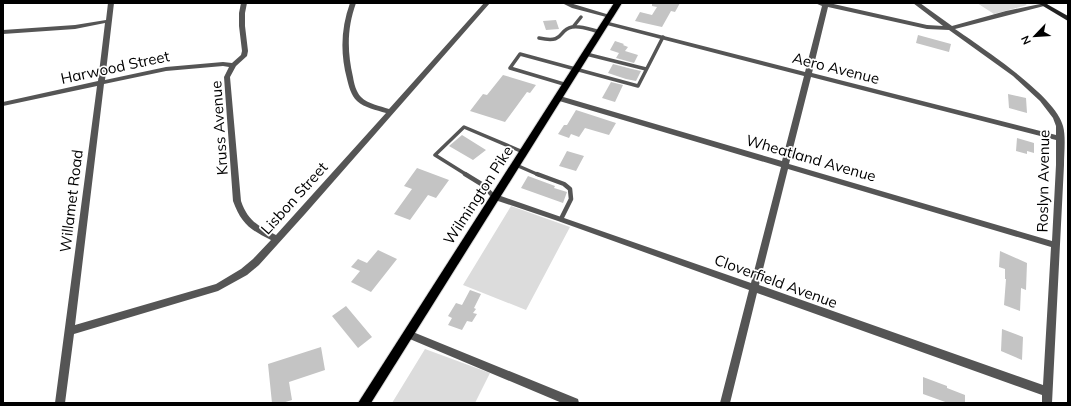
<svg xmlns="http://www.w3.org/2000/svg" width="1071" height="406" font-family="Mulish,sans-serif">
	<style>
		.green { fill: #dcdcdc }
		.building { fill: #c4c4c4 }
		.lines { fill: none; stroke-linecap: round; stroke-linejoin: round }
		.primary-casing { stroke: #dbdbdb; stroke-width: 2 }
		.lane-far1 { stroke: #555; stroke-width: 3.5 }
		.lane { stroke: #555; stroke-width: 4.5 }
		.street { fill: #555; fill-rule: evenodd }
		.secondary { fill: #222; fill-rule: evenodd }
		.primary { fill: #000; fill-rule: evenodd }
		.labels { text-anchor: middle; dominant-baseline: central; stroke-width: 3.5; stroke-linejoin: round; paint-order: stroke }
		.street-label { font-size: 15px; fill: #000; stroke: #fff }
	</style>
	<rect width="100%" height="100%" fill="#fff"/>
	<path class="green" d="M977,3H1024L1027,5L994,14Z
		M511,206L570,227L526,310L463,285Z
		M425,349L490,373L475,403H392Z"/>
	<path class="building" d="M652,3H680L675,12L671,11L662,27L635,21L640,12L652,15L657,7L652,6Z
		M556,20L559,29L546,30L543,21Z
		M918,35L951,44L949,52L916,43Z
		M615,41L624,44L623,45L628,47L625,51L638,55L634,63L616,58L619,53L610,50Z
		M613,64L632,69L641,71L636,81L626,79L608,73Z
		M503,75L536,85L530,93L527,92L505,122L470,111L483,94L487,95Z
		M611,82L623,85L615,102L602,98Z
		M1008,94L1026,98L1027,113L1009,108Z
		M576,110L616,123L609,135L585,128L579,137L571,134L569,138L558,134L564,125H567Z
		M462,135L486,150L473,160L449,146Z
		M1017,138L1034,143V153L1027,151V154L1016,151Z
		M567,151L584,156L576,171L559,166Z
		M417,168L449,180L436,198L428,195L410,220L394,214L412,189L404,186Z
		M528,176L555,186L554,188L567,192L563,203L521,188Z
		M378,250L397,259L371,292L351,282L360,271L351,267L358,259L367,263Z
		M1000,251L1027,263L1026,290L1021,288L1020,311L1004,305L1006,279H1005V269L999,267Z
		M470,290L481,294L474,308L476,309L473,313L477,314L472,322L467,321L462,330L448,325L452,318L448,316L456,303L462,305Z
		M346,306L372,337L358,348L332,316Z
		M1002,329L1023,337L1022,360L1001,351Z
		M321,347L325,370L289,382L292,400L282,403H272L268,364Z
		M923,377L947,386V388L965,395V403H948L923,394Z"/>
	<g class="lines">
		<defs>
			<path id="primary" d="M614,3H622L371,403H358Z"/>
		</defs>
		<use href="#primary" class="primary-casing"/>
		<path class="lane-far1" d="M573,27L581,17
			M539,38C566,44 557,30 572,27C581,25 591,30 600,32
			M586,54L646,69
			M567,85L510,68L520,54L638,86L663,37
			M516,165L539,175
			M467,175L435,155L464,127L523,152"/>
		<path class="lane" d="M465,174L483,185L494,197
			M537,174L564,184L570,189L571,199L561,219"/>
		<path class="street" d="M108,3H114L105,80L166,67L223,62L232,63L241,55L242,51L239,26V13L241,3H247L245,13V26L248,51L247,56L236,66L230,77L241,201C248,221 258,226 276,235L386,113C376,110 365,108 357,101C351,95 349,87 347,79C340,53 341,28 350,3H356C347,28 347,51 353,77C354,83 356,92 361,97C368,104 380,106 389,109L484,3H490L305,214L259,265L247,275L218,291L74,334L65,403H55L97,86L3,106V102L98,81L105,23L75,29L3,34V30L75,25L106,20ZM223,66L229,67L224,77L233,201C241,223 250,230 271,240L253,259L241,269L216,284L75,325L104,84L166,71Z
			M562,3H570L613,16L610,18L572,8Z
			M815,3H829L927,25L943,26L913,3H920L952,26L1006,11L1045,3L1048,5L955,29C981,47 1056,96 1063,126C1066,136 1064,154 1064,165L1052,403H1042V395L757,293L730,403H720L749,290L558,221L492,199L491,197L492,195H498L751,283L781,167L556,100L555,98L556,96H560L782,161L804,76L603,24L602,23L605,21L805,72L822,6ZM828,7L927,29L949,30L1013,76L1040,101L1053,118L1056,126V135L812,73ZM811,77L1056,140V165L1052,241L789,164ZM788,169L1051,247L1043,385L759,285Z
			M408,330L578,399L579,403H562L405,337L403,334L405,331Z"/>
		<path class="secondary" d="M1038,3H1045L1068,16V21Z"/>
		<use href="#primary" class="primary"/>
	</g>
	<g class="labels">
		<g class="street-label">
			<text transform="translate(115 67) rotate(-12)">Harwood Street</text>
			<text transform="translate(836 68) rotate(14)">Aero Avenue</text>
			<text transform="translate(219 128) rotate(-94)">Kruss Avenue</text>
			<text transform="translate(811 158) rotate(16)">Wheatland Avenue</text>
			<text transform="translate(1043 181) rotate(-89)">Roslyn Avenue</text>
			<text transform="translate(478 195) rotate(-57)">Wilmington Pike</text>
			<text transform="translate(294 198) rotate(-48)">Lisbon Street</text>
			<text transform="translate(71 201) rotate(-83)">Willamet Road</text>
			<text transform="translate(776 281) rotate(20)">Cloverfield Avenue</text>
		</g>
	</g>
	<rect width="1071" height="406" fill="none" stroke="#000000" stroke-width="8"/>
	<g transform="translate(1035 36) rotate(245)" stroke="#ffffff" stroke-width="3" paint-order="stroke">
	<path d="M0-3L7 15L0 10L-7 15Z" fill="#000000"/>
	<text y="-6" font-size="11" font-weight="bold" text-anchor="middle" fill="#000000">N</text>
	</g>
</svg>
